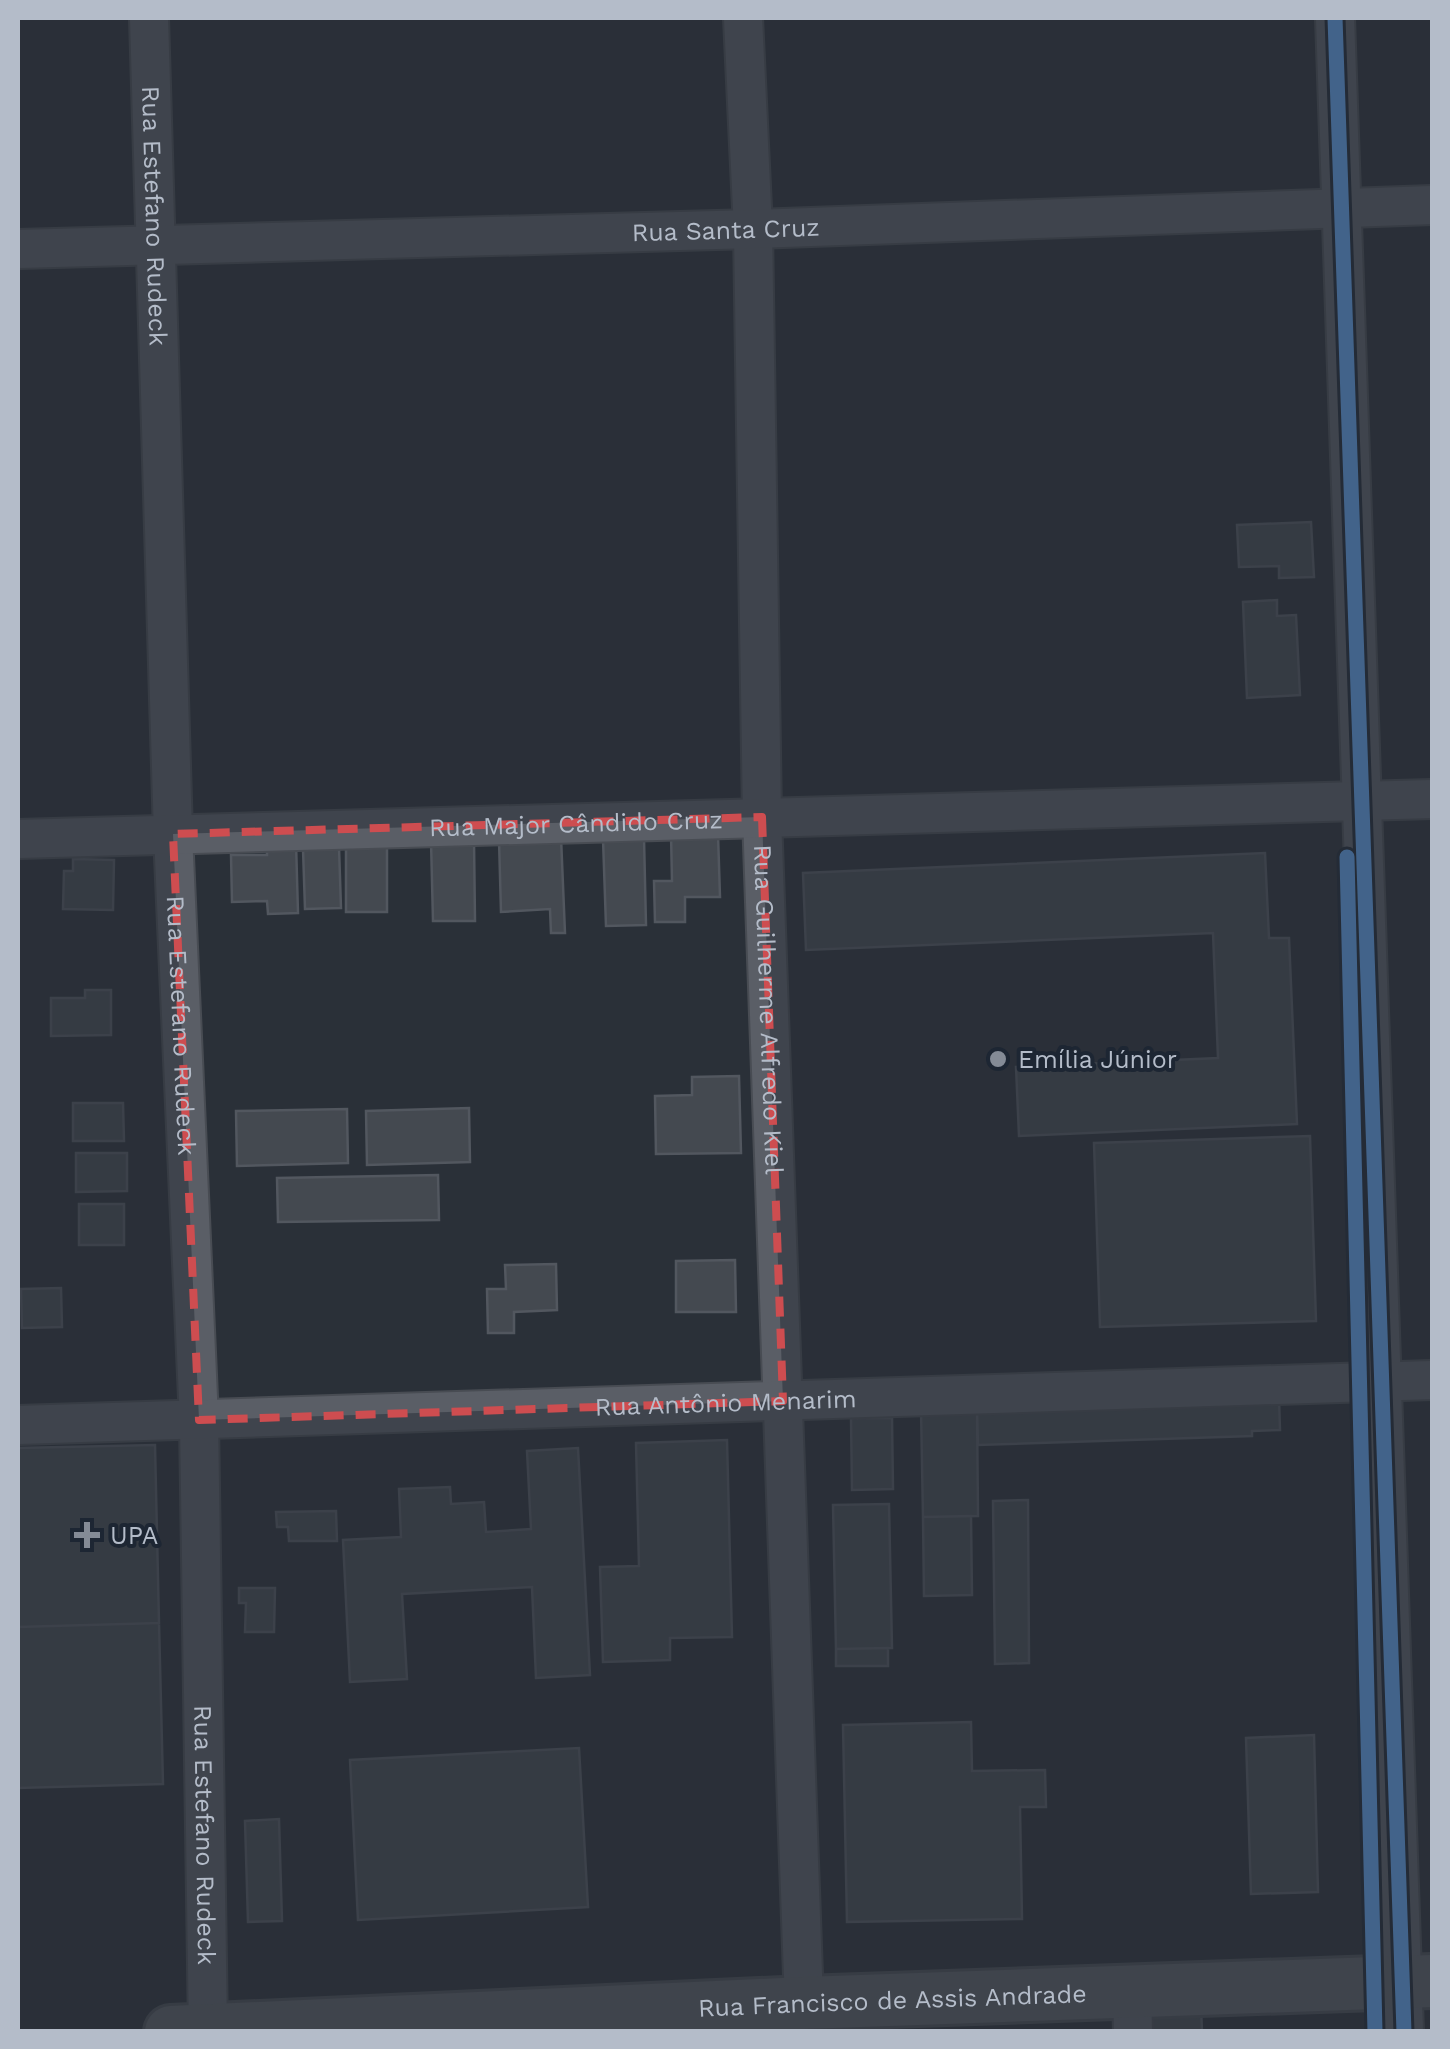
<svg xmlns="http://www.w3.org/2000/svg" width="1450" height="2049" font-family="'Work Sans',sans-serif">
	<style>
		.building { fill: #444950; stroke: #52575f; stroke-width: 2.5 }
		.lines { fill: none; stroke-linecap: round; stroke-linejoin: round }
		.minor-casing { stroke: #484c53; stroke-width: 42 }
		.secondary-casing { stroke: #484c53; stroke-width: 58 }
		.minor { stroke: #5a5e66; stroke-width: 38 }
		.secondary { stroke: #595d64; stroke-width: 52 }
		.cycleway-casing { stroke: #1d2633; stroke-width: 21 }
		.cycleway { stroke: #60a3ed; stroke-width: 15 }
		.marked { fill: none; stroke: #ce4d50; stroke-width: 8; stroke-dasharray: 20 12; stroke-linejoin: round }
		.poi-dot { fill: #848b96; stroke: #1d2633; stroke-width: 4 }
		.labels { text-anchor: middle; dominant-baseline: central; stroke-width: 8; stroke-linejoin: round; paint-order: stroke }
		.street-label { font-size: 25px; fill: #b4bcc9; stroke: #1d2633 }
		.poi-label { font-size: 25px; fill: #b4bcc9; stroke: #1d2633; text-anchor: start }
	</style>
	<rect width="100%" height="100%" fill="#2a3038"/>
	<path class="building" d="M1311,522L1314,577L1279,578V566L1239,567L1237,525Z
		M1277,600V616L1296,615L1300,695L1247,698L1243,602Z
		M671,834H718L720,897H685V922H655L654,881H672Z
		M561,837L565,933H551L550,909L501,912L499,840Z
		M644,838L646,925L606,926L603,839Z
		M431,841H474L475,921H433Z
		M296,842L298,913L268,914L267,901L232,902L231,855H267V843Z
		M339,847L341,908L305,909L303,849Z
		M346,847H387V912H346Z
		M1265,853L1269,938H1289L1297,1124L1019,1136L1016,1067L1218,1058L1213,933L806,950L803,873Z
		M73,859L114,860L113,910L63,909L64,871H73Z
		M85,990H111V1035L51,1036V998H85Z
		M739,1076L741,1153L656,1154L655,1096L692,1095V1077Z
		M73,1103H123L124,1141H73Z
		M469,1108L470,1162L367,1165L366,1111Z
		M347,1109L348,1163L237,1166L236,1111Z
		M1310,1136L1316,1321L1100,1327L1094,1143Z
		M76,1153H127V1191L76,1192Z
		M438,1175L439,1220L278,1222L277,1178Z
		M79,1204H124V1245H79Z
		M735,1260L736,1312H676V1261Z
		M556,1264L557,1310L514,1312V1333H488L487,1289H506L505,1265Z
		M61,1288L62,1327L22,1328L21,1289Z
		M1279,1398L1280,1430L1252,1431V1436L978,1445L977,1408Z
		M977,1408L978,1516L923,1517L921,1409Z
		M851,1418H892L893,1489L852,1490Z
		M727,1440L732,1637L670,1638V1660L603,1662L600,1567L639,1566L636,1443Z
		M155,1445L159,1623L18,1627V1448Z
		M578,1448L590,1675L536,1678L532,1587L402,1594L407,1679L350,1682L343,1540L401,1537L399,1489L450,1487L451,1504L484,1502L486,1532L531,1529L527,1451Z
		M1028,1500L1029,1663L995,1664L993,1501Z
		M889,1504L892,1648L836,1649L833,1505Z
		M336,1511L337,1541H289L288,1527H277L276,1512Z
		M971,1516L972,1595L924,1596L923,1517Z
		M239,1588H275L274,1632H245L246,1603H239Z
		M159,1623L163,1784L18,1788V1627Z
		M888,1648V1666H836V1649Z
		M971,1722L972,1771L1045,1770L1046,1807H1020L1022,1919L847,1922L843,1725Z
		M1314,1735L1318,1892L1251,1894L1246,1738Z
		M579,1748L588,1907L358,1920L350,1760Z
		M279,1819L282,1921L248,1922L245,1821Z
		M1201,2006L1202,2032H1149L1148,2008Z"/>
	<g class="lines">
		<defs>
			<g id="minor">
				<path id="s1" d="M149,18L173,834L199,1420L208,2031"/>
				<path id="s2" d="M743,18L753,229L762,817L804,2003"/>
				<path d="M1335,18L1404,2032"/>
				<path id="s3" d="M18,249L753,229L1432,205"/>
				<path id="s4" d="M18,839L1432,799"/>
				<path id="s5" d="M18,1425L1432,1380"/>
				<path d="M1132,1991L1133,2032"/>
			</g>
			<g id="secondary">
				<path id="s6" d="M171,2032L804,2003L1432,1981"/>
			</g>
		</defs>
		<use href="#minor" class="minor-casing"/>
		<use href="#secondary" class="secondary-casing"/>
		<use href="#minor" class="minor"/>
		<use href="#secondary" class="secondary"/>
		<defs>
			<path id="cycleway" d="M1335,18L1404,2032
				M1347,857L1375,2032"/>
		</defs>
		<use href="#cycleway" class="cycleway-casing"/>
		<use href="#cycleway" class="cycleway"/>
	</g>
	<path d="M0 0H1450V2049H0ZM762,817L783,1401L199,1420L173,834Z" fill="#2a3038" fill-opacity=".55" fill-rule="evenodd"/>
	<path class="marked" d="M762,817L783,1401L199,1420L173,834Z"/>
	<g class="poi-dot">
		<circle cx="998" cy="1059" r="10"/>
		<path d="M82 1520h10v10h10v10h-10v10h-10v-10h-10v-10h10z"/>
	</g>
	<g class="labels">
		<g class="street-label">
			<text stroke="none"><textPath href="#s1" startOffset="198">Rua Estefano Rudeck</textPath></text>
			<text stroke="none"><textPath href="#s3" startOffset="708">Rua Santa Cruz</textPath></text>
			<text stroke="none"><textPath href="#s4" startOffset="558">Rua Major Cândido Cruz</textPath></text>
			<text stroke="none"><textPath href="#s2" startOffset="992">Rua Guilherme Alfredo Kiel</textPath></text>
			<text stroke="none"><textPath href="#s1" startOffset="1008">Rua Estefano Rudeck</textPath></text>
			<text stroke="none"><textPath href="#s5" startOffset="708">Rua Antônio Menarim</textPath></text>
			<text stroke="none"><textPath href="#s1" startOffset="1818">Rua Estefano Rudeck</textPath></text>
			<text stroke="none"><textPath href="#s6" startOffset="722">Rua Francisco de Assis Andrade</textPath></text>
		</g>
		<g class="poi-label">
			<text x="1018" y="1059">Emília Júnior</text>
			<text x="110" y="1535">UPA</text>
		</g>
	</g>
	<rect width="1450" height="2049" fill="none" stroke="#b4bcc9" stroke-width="40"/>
</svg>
